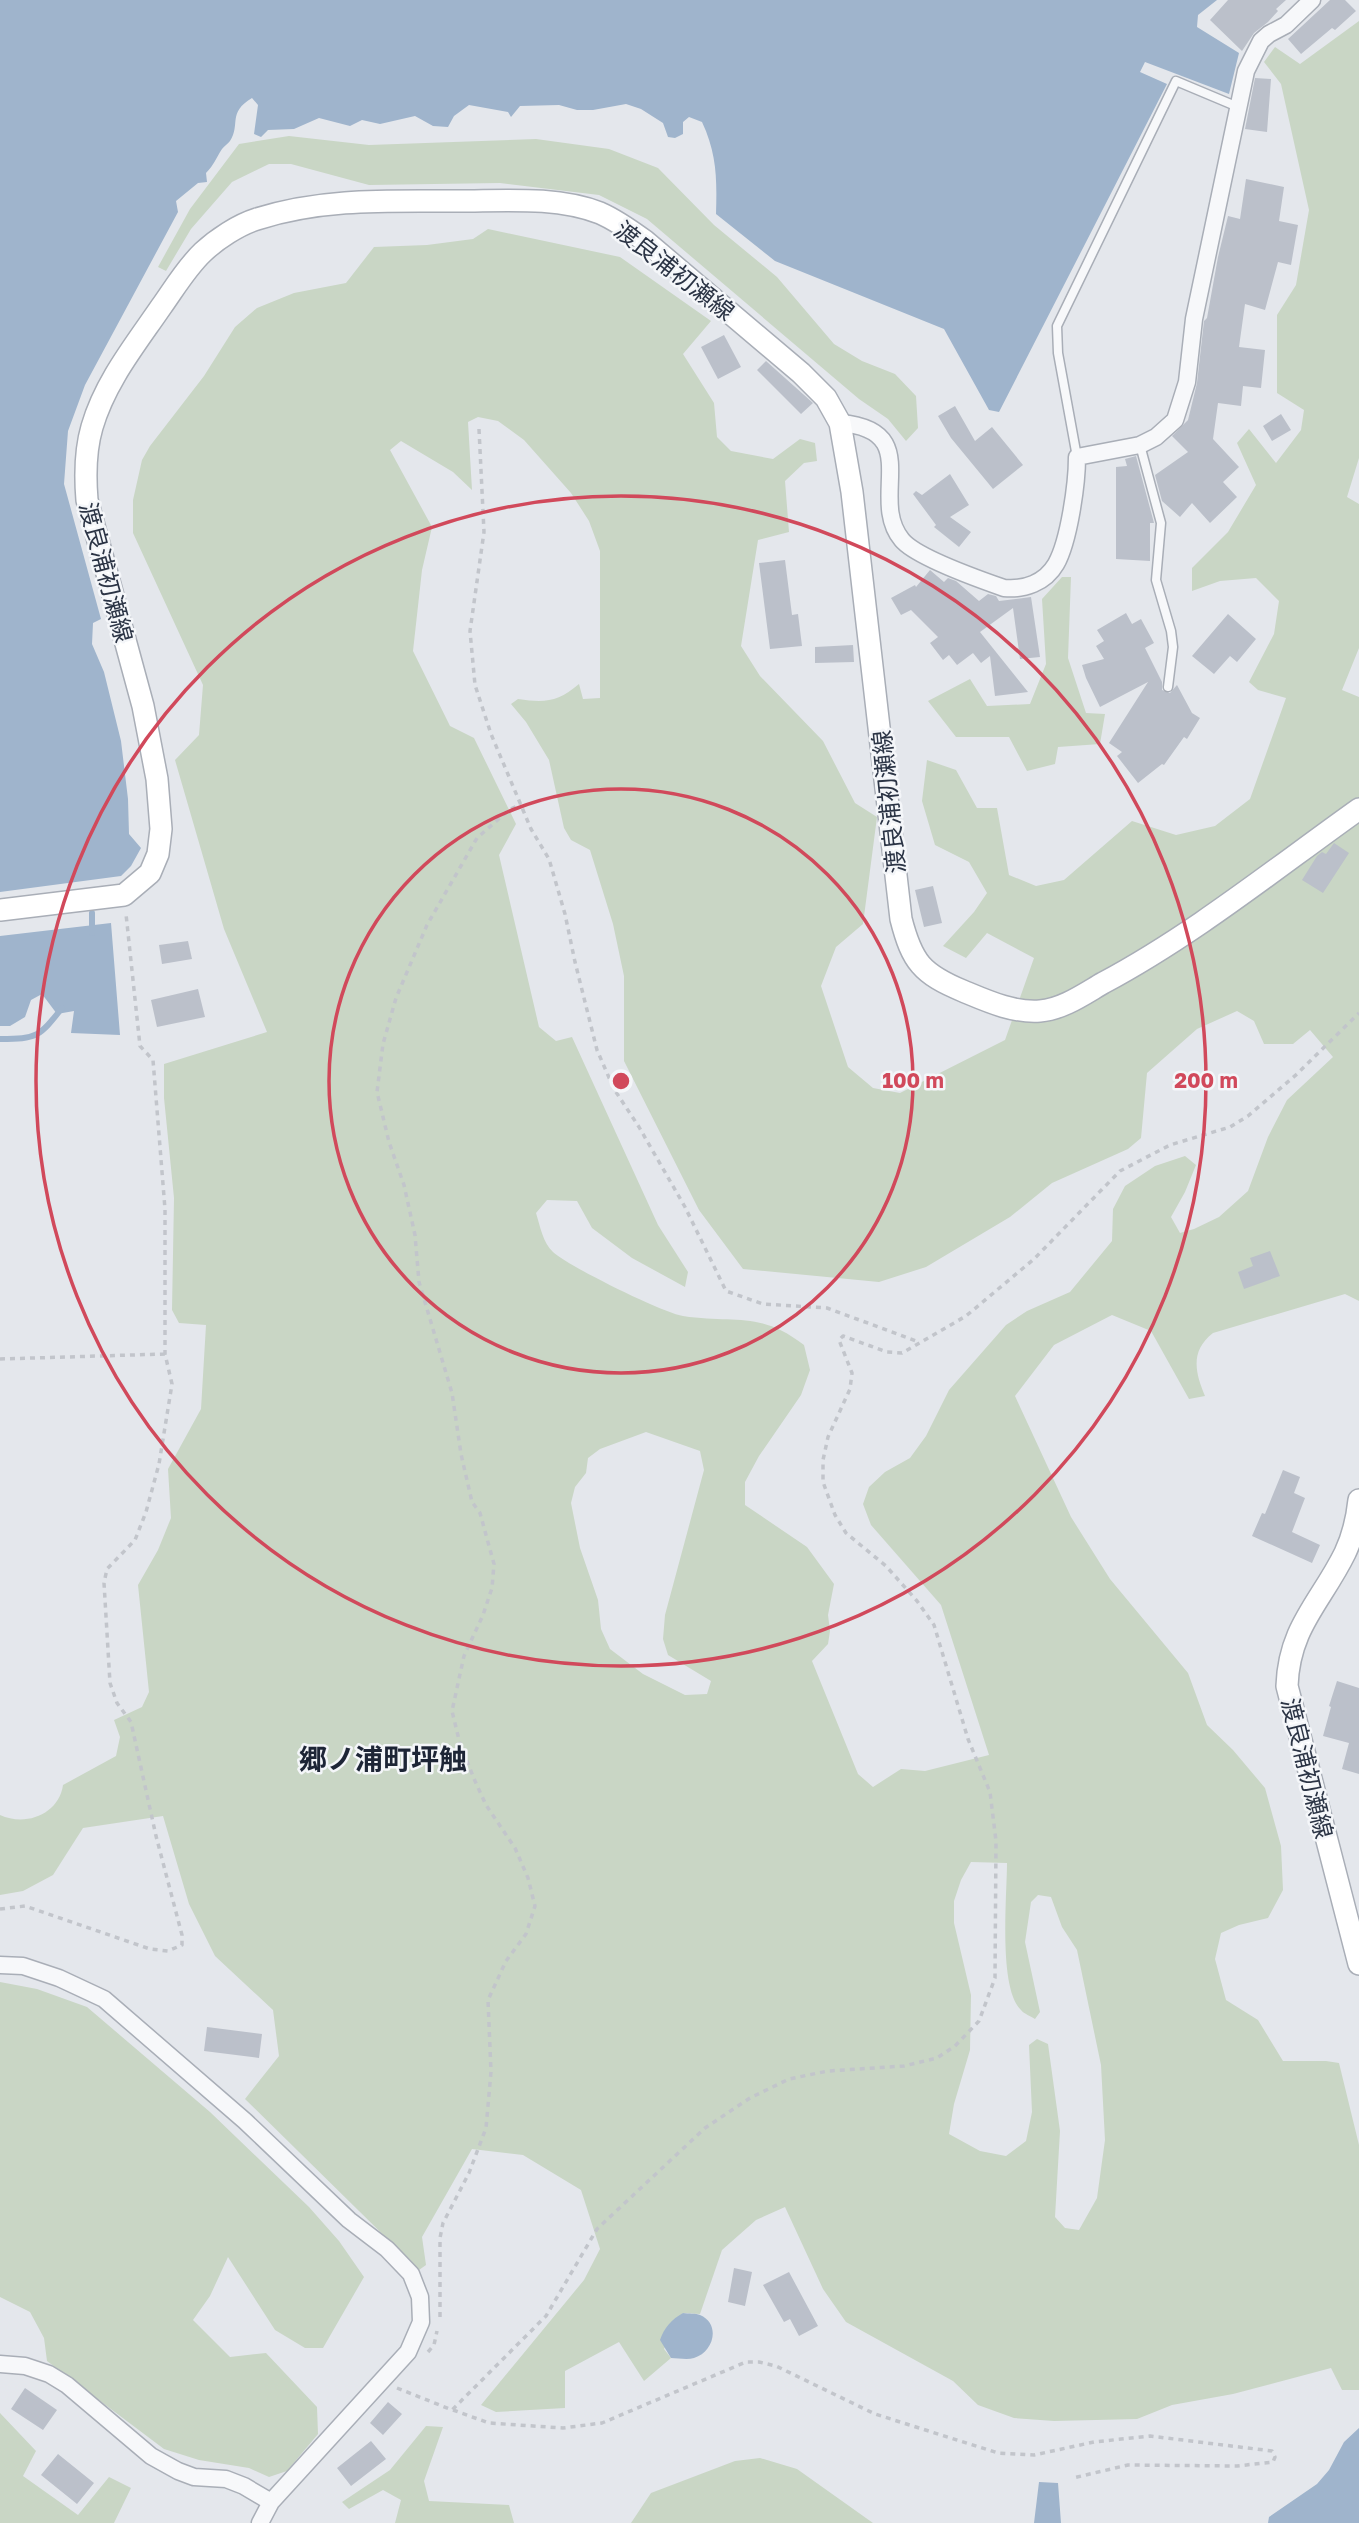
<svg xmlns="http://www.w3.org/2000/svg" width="1359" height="2523" font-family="'Golos Text','Noto Sans JP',sans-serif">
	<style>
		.green { fill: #c9d6c5; fill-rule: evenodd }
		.water { fill: #9fb4cc }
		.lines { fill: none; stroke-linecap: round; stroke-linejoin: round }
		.stream { stroke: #9fb4cc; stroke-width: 6 }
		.building { fill: #bbc0ca }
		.lane-casing { stroke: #a9aeb7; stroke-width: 11 }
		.street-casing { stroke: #a9aeb7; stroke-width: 19 }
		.secondary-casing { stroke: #a9aeb7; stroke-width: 24 }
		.path { stroke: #c2c5cb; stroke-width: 3.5; stroke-dasharray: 5 5; stroke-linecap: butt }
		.lane { stroke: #f7f8fa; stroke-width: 8 }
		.street { stroke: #f7f8fa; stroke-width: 16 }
		.secondary { stroke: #fff; stroke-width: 21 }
		.ring { fill: none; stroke: #d1495b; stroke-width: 3.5 }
		.labels { text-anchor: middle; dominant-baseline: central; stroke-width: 5; stroke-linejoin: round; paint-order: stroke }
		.street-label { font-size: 24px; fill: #2b3445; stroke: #f4f6f9 }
		.quarter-label { font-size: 28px; font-weight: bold; fill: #1d2536; stroke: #f4f6f9 }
		.centre { fill: #d1495b; stroke: #f4f6f9; stroke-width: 3.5 }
		.ring-label { font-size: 21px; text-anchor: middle; font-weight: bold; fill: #d1495b; stroke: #f4f6f9; stroke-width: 5; stroke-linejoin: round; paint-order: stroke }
	</style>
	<rect width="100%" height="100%" fill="#e4e7ec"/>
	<path class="green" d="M1359,21V458L1347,497L1359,504V648L1342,690L1359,697V1301L1345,1294L1213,1333C1190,1351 1195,1372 1205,1396L1189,1399L1151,1331L1112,1315L1054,1345L1015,1396L1071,1517L1110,1579L1188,1673L1207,1725L1233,1750L1265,1788L1281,1846L1283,1890L1268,1918L1239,1925L1221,1933L1215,1959L1226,2000L1258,2020L1283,2061H1326L1339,2063L1359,2145V2390H1342L1331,2368L1233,2394L1172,2405L1137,2419L1054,2421L1014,2418L978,2405L953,2381L846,2322L823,2289L785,2207L756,2220L722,2250L700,2314L683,2313L664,2349L671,2358L644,2381L619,2342L565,2371V2408L496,2412L481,2405L584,2280L600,2249L581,2190L523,2155L472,2149L422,2237L426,2265L419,2270L245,2099L279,2056L273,2010L215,1956L189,1904L163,1816L83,1828L53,1875L23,1891L0,1895V1815C26,1827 59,1814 63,1785L116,1756L120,1737L114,1720L142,1707L149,1692L138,1585L158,1550L171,1518L168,1469L201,1409L206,1325L179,1323L172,1310L174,1198L164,1098V1064L267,1032L224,929L175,760L199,735L203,685L133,533V500L142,460L150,446L204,376L235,327L257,308L294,293L346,283L374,247L427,245L473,239L488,229L620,257L711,321L683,354L714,403L717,437L731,451L773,459L800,439L815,443L817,461L804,463L785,481L789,532L758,540L741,646L760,676L823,741L855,803L877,817L863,924L836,947L821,986L848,1067L873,1088L900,1093L1005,1040L1034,958L987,933L966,958L943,946L974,912L987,893L969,862L935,845L922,801L927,760L956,770L977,808H997L1009,875L1036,886L1064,880L1132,821L1176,835L1215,826L1250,799L1286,698L1258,690L1249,682L1274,634L1279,601L1256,578L1220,581L1192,591V568L1228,532L1256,485L1237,443L1249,429L1276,463L1301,430L1304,410L1277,393V315L1296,285L1309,210L1281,84L1264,62L1275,47L1300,64ZM478,417L498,421L524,440L571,493L589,521L600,551V698L583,699L579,684C558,702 545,703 518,699L511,704L526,722L549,760L564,828L571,840L590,850L613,924L624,976V1061L699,1210L743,1269L879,1282L926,1267L1010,1217L1052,1183L1128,1149L1141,1138L1147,1073L1197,1029L1237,1011L1254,1021L1264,1044H1293L1310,1030L1333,1057L1287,1100L1268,1137L1248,1191L1219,1217L1194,1229L1180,1233L1171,1217L1185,1192L1196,1165L1185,1156L1155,1166L1125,1186L1113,1209L1112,1241L1070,1292L1027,1311L1006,1325L949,1390L926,1436L910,1458L885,1472L869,1487L863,1504L871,1525L941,1605L989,1755L925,1771L901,1769L873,1787L858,1774L812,1661L828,1644L830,1631L828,1615L834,1584L807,1547L745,1505V1482L759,1456L801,1395L810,1370L804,1345C758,1310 734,1324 683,1316C663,1313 568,1266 553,1252C543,1243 540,1226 536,1213L547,1200L577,1201L592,1228L632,1258L685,1287L688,1272L658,1225L572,1037L556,1041L539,1027L499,855L516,824L474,738L450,726L413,651L422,570L432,527L390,450L401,441L453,472L472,490L468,422ZM646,1432L700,1451L704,1470L665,1615L663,1639L668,1655L711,1681L707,1694L685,1695L643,1674L610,1649L601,1629L598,1600L580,1548L571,1503L575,1487L586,1473L588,1458L600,1449ZM971,1862L1007,1863C1007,1895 998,1988 1021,2010C1024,2014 1031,2016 1035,2019L1040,2012L1025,1942L1031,1902L1038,1895L1051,1897L1062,1927L1077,1950L1101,2065L1105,2140L1097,2198L1079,2230L1065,2228L1055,2217L1060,2131L1048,2044L1037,2039L1029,2045L1032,2112L1026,2141L1006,2156L980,2151L949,2134L954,2104L970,2050L971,1995L954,1923V1901L961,1880Z
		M289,136L369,145L536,139L609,149L658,168L714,225L777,277L834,344L862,361L895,374L916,396L918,428L906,441L888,419L859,399L647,219L599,195L500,183L369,185L291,164H269L232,182L191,229L166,271L158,267L190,209L239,144Z
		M1062,577H1071L1068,658L1086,713L1105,714L1100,744L1058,747L1055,764L1027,771L1009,737H956L928,701L970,679L987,706L1030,704L1046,664L1042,599Z
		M0,1982L37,1989L87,2007L210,2112L309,2207L339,2241L364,2277L323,2348H305L275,2330L228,2257L210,2296L193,2320L230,2357L266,2353L317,2407L318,2434L287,2471L269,2477L249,2468L199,2460L164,2449L47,2361L44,2338L30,2312L0,2297Z
		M0,2413L36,2451L23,2476L78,2515L109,2477L131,2488L114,2523H0Z
		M426,2426L443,2427L424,2481L429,2501L509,2505L514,2523H395L401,2500L383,2490L349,2509L342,2502L390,2470Z
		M760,2458L797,2469L873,2523H631L651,2493L735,2461Z"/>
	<path class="water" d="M0,0H1217L1198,15L1197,27L1239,53L1229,94L1145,62L1140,72L1167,84L999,412L989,410L944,329L775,261L716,214C717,179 717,154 702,122L689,117L683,122V134L675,138L668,137L663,123L641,109L626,104L593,110H577L559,105L520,106L511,117L508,112L469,105L454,116L448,127L433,126L415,116L380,124L362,120L350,126L319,118L294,129L268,130L261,137L254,134L258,105L252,98C227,113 241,124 230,141C228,144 224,146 222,149C216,158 214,165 206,173L207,182L198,183L176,201L178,212L85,385L68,431L64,484L101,619L93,623L92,644L104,672L121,741L128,799L129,834L141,848L131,866L121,876L0,892Z
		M111,923L120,1035L71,1033L74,1011L57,1014L42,994L31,1000L25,1017L10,1026H0V936Z
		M683,2313C688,2314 696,2313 700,2315C721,2324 714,2352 694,2358C687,2360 678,2358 671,2358L660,2340C664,2328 672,2319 683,2313Z
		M1359,2428V2523H1268L1269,2517L1317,2484L1329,2470L1344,2442Z
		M1039,2482L1058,2483L1061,2523H1034Z"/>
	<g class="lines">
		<path class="stream" d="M92,913V933
			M0,1039C37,1039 39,1037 62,1008"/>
	</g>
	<path class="building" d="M1228,0H1286L1276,9L1278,11L1268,22L1254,33L1242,51L1210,20Z
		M1330,0H1345L1356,11L1335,30L1332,28L1301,54L1288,39Z
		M1255,78L1271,79L1267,132L1245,129Z
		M1246,179L1284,187L1279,221L1298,225L1291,265L1278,262L1265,310L1245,304L1239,347L1265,350L1261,388L1243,386L1241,406L1218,403L1213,439L1239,467L1223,482L1237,497L1210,523L1192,503L1180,517L1162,501L1155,475L1188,452L1172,436L1188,420L1197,383L1204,321L1207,318L1218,257L1228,216L1240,219Z
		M724,335L741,367L718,379L701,347Z
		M766,361L813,403L801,414L757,370Z
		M955,406L975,441L992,427L1023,465L993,489L951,438L938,416Z
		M1281,414L1291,430L1272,441L1263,426Z
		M1136,456L1154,523H1150V561L1116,559V467L1127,466L1125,459Z
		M950,474L969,505L950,517L971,532L959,547L934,527L936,525L913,494L916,491L922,495Z
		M785,560L792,615L798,614L802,646L770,649L759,563Z
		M930,570L944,582L948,578L956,581L979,601L988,594L996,596L999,601L1031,597L1040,657L1020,659L1013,608L980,632L1028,692L995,696L990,656L981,663L973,653L957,665L949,655L943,660L930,643L938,637L911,610L901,615L891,598L915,585L916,587Z
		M1126,613L1132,624L1141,619L1154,643L1145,648L1162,682V690L1170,693L1177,685L1192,713L1200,718L1187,739L1184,737L1164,765L1162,764L1138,783L1117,756L1122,752L1109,743L1148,682L1100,707L1086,678L1082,665L1104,659L1096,646L1104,641L1097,630Z
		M1228,614L1256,639L1237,662L1230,656L1214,674L1192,656Z
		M853,645L854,662L815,663V647Z
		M1334,843L1349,853L1323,893L1302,880L1317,856L1322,852L1326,854Z
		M933,886L942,923L924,927L915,890Z
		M188,941L192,959L162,964L159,945Z
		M198,989L205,1017L157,1027L151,1000Z
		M1270,1251L1280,1276L1244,1289L1238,1272L1253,1266L1250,1258Z
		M1283,1470L1300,1477L1294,1493L1305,1498L1292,1532L1320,1545L1312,1563L1252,1536L1262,1513L1265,1514Z
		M1337,1681L1359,1688V1774L1342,1769L1349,1743L1323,1736L1331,1707L1329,1706Z
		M207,2027L262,2034L259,2058L204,2051Z
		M734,2268L752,2272L745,2306L728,2302Z
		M789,2272L818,2326L799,2336L790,2319L784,2322L763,2285Z
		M25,2388L57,2410L43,2430L11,2409Z
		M388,2402L402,2414L383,2435L370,2423Z
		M371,2441L386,2459L351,2486L337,2468Z
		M58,2454L94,2483L77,2504L41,2475Z"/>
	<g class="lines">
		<defs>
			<path id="lane" d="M1140,445L1161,523L1156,580L1171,631L1173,647L1168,687
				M1077,457L1058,353L1057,326L1176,81L1238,107"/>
			<path id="street" d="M840,423C926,430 867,498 902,540C916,557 981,580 1004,588C1024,590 1045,583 1056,564C1069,541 1077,484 1077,457L1140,445L1156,437L1175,420L1187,382L1194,319L1246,71L1261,41L1269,34L1286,25L1312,0
				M0,1965L23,1966L59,1978L104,1999L245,2121L349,2220L387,2249L411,2274L420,2297L421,2322L408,2352L271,2502L260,2523
				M0,2364L25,2366L49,2374L67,2385L151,2456L178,2471L194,2477L226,2479L244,2486L271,2502"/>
			<path id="secondary" d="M0,910L124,895L150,873L158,854L161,829L157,779L143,706L87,500C85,476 85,451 92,427C105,382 135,345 161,307C174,289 186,268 203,252C217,239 238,225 257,219C322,198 390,201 457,201C503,201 556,196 600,213C616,220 630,230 645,241L801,373L826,398L840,423L852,492L901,919C912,962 922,974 963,991C987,1001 1013,1013 1040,1011C1063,1009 1084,994 1103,983C1193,935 1276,868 1359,809
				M1359,1500C1357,1519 1353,1536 1345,1553C1321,1602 1289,1627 1287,1686L1359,1964"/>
		</defs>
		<use href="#lane" class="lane-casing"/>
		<use href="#street" class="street-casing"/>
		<use href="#secondary" class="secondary-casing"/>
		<path class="path" d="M479,429L484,532L470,631L475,685L491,734L531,829L549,859L565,914L575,962L597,1050L614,1089L639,1127L685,1207L726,1291L763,1304L827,1308L919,1342
			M0,1359L165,1354
			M0,1909L25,1906L150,1949L168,1951L182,1945V1935L156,1836L131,1722L117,1703L110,1683L104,1583L107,1569L135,1540L146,1512L159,1464L172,1384L165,1354V1209L153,1060L140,1046L126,914
			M440,2317V2238L443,2223L469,2173L486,2128L491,2072L488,2000L506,1961L526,1934L535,1906L528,1878L515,1848L486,1805L475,1781L460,1744L452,1711L464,1656L483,1615L492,1588L494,1564L480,1513L472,1502L461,1454L452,1393L419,1282L415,1235L404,1185L389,1142L377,1092L383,1044L396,998L427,925L477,838L509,810L521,804
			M428,2352L434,2345L437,2331
			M397,2388L452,2410L546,2316L597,2229L705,2128L750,2098L789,2079L828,2071L904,2066L937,2058L955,2046L979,2021L995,1978L996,1841L990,1792L968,1739L934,1625L917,1601L886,1566L846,1533L835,1515L823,1482V1460L828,1437L850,1389L852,1373L839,1340L843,1336L887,1352L902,1353L966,1316L1034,1259L1120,1171L1170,1145L1230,1127L1248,1116L1297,1074L1359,1013
			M453,2410L489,2423L563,2428L602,2423L746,2362H759L776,2366L875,2414L998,2453L1034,2455L1094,2442L1150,2436L1272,2451L1275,2457L1273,2462L1237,2466L1128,2465L1073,2478"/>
		<use href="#lane" class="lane"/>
		<use href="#street" class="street"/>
		<use href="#secondary" class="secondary"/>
	</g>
	<g class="ring">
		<circle cx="621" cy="1081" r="292"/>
		<circle cx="621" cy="1081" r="585"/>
	</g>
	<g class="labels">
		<g class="street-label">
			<text transform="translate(675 270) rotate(38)">渡良浦初瀬線</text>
			<text transform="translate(107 572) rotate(75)">渡良浦初瀬線</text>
			<text transform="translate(888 802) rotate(-96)">渡良浦初瀬線</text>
			<text transform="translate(1308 1768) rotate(76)">渡良浦初瀬線</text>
		</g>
		<g class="quarter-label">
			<text x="383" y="1758">郷ノ浦町坪触</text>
		</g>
	</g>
	<circle cx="621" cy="1081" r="10" class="centre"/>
	<g class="ring-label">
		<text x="913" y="1088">100 m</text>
		<text x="1206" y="1088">200 m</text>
	</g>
</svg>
